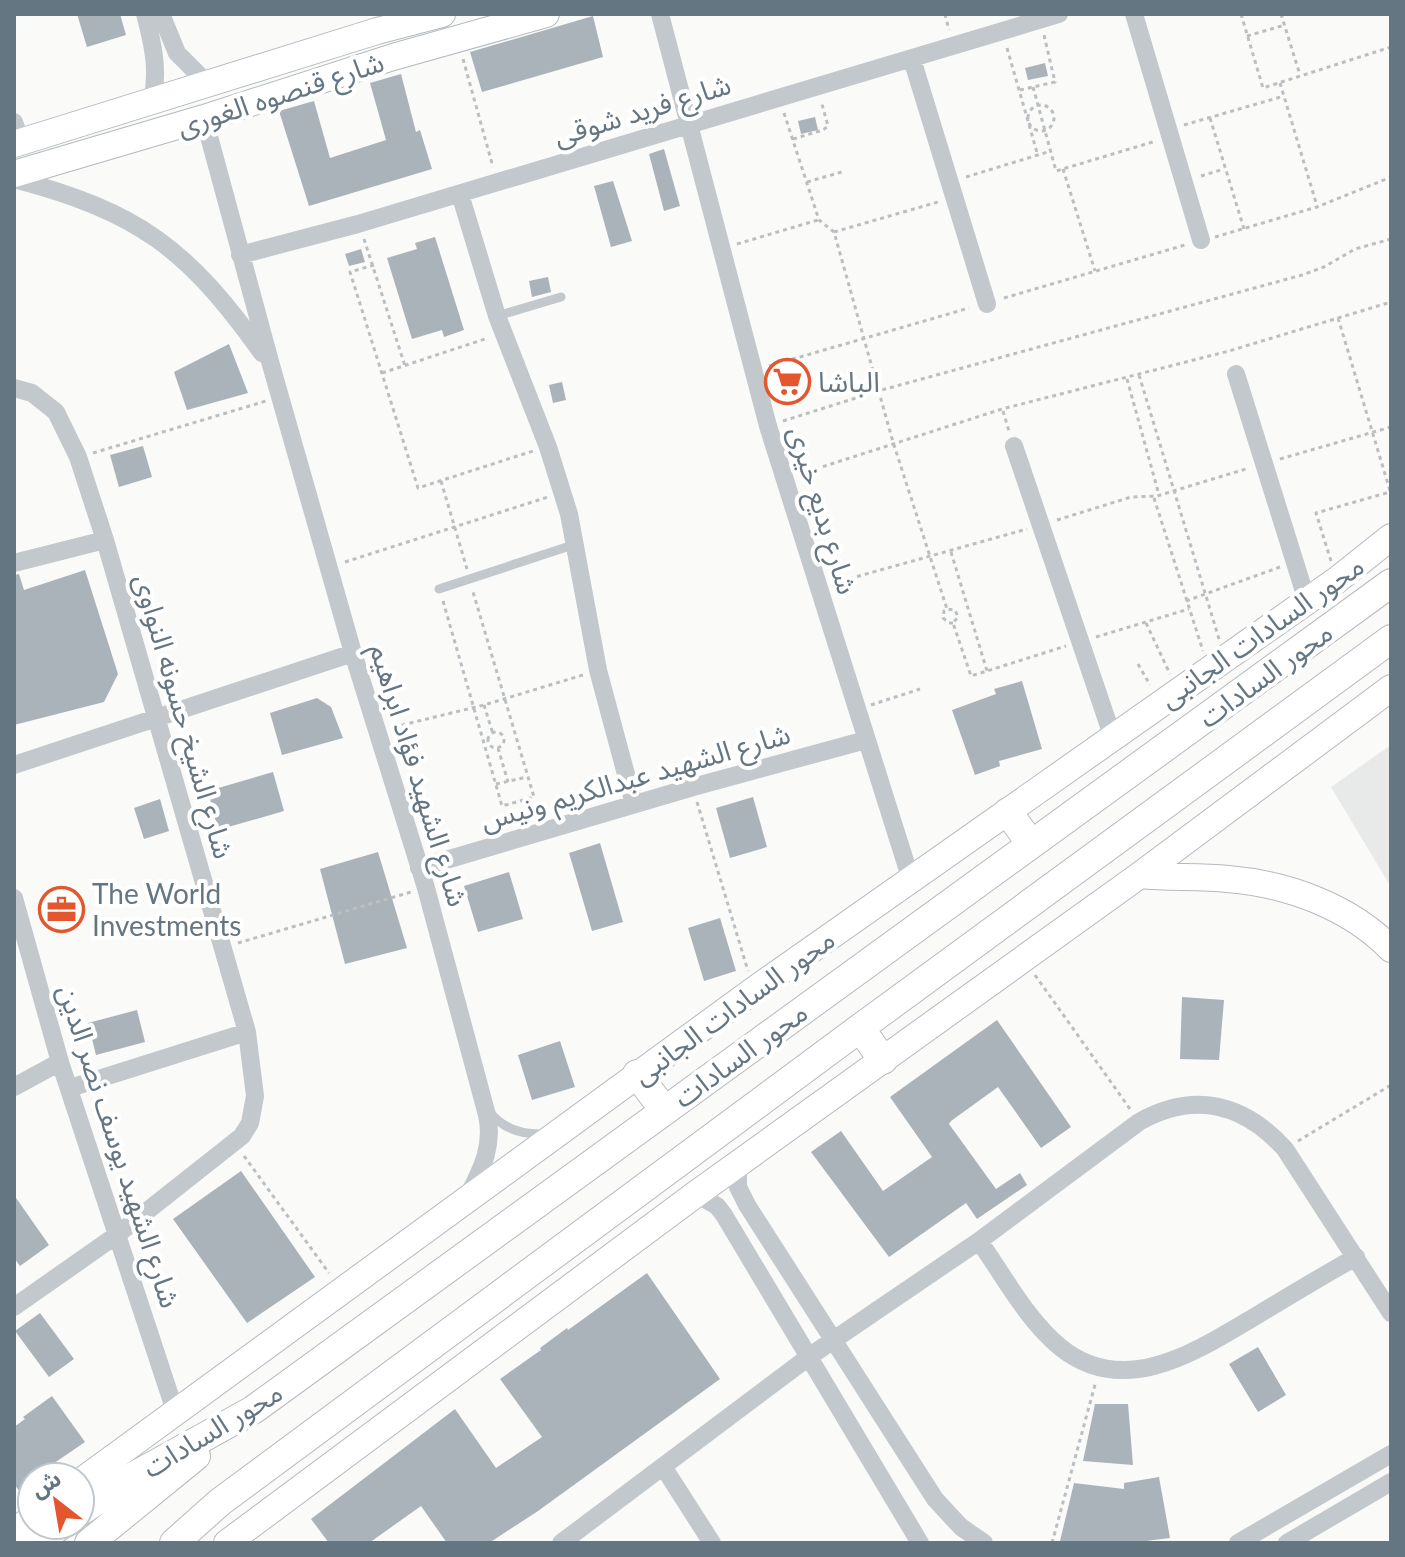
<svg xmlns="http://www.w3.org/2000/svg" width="1405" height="1557" font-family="Lato,'Noto Sans Arabic',sans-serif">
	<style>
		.built { fill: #e8e9e9 }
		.building { fill: #aab3b9 }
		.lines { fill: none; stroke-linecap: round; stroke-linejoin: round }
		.secondary-casing { stroke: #b3babf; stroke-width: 28 }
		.primary-casing { stroke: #b5babe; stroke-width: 30 }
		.path { stroke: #bbbfc2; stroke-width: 3; stroke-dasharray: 4 4; stroke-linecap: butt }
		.lane { stroke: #c3c8cc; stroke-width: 9 }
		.street { stroke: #c3c8cc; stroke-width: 18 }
		.secondary { stroke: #fff; stroke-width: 26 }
		.primary { stroke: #fff; stroke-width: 28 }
		.labels { text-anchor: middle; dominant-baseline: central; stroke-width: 8; stroke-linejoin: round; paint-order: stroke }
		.street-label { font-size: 28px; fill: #657683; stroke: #fff }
		.poi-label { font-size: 28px; fill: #657683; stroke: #fff; text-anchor: start }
	</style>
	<rect width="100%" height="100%" fill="#fafaf8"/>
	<path class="built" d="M1391,745V887L1331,787Z"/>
	<path class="building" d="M77,14H120L126,35L87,47Z
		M593,16L603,57L482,92L470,52Z
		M1045,63L1048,76L1028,80L1025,68Z
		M401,74L416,132L420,130L432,169L309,206L279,111L314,101L330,158L386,140L370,83Z
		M815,117L818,130L801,134L798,121Z
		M664,149L680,206L664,211L649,154Z
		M613,181L632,241L611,247L594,186Z
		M435,237L464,330L444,337L442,330L412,339L387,258L417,249L415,243Z
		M361,249L365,262L349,266L345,254Z
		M548,277L551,292L532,297L529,281Z
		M229,344L248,393L187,410L174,372Z
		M562,382L566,400L553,403L549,385Z
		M143,446L152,477L119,487L110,455Z
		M85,570L118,674L104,702L14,725V575L19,574L24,590Z
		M1022,681L1042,749L999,761L1000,766L975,775L952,710L996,694L994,689Z
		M317,698L331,707L343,738L282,755L270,713Z
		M273,772L284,811L218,830L208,791Z
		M753,797L767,847L730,858L716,808Z
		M160,799L169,831L144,839L134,808Z
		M600,843L623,922L592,931L569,853Z
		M378,852L407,948L345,964L320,869Z
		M509,872L523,919L478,932L464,886Z
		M720,918L736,971L704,981L688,928Z
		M1182,997L1224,1000L1219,1060L1180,1059Z
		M137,1010L145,1042L96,1055L88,1023Z
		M997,1020L1071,1127L1041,1148L998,1087L951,1121L949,1124L996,1189L1020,1173L1027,1185L977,1219L966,1203L889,1257L811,1152L841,1131L883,1191L922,1164L932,1157L890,1097Z
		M560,1041L575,1087L532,1100L518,1055Z
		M241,1171L315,1277L247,1323L173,1219Z
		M14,1195L49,1245L20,1266L14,1258Z
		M647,1273L720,1379L538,1511L489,1543H447L421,1506L369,1543H329L311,1519L455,1409L496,1468L542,1437L500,1379L541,1350L540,1348L567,1328L568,1330Z
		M40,1313L74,1359L49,1377L15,1331Z
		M1258,1347L1286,1395L1258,1412L1229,1364Z
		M52,1396L85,1442L47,1468L49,1471L41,1477H32V1483L20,1492L14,1484V1427L25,1419L23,1417Z
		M1095,1404H1128L1133,1465L1083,1461Z
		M1159,1477L1170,1538L1130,1543L1060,1541L1074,1483L1124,1489V1483Z"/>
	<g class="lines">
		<defs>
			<path id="secondary" d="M14,144L377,31L442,14
				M14,174L204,118L393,57L546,14
				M1140,875C1169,878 1198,876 1228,879C1287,884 1349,906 1391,949
				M80,1482L754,990L1337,580L1391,537
				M14,1532L32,1518
				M227,1543L696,1194L1140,875L1391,688"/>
			<path id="primary" d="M1008,812L1031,844
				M860,1028L883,1060
				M637,1074L664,1110
				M80,1512L132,1477L253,1410L1391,583
				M36,1543L61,1525
				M89,1543L196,1456
				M174,1543L220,1502L860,1028L1391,639"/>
		</defs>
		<use href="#secondary" class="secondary-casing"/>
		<use href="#primary" class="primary-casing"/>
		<path class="path" d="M945,14L949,30
			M1241,14L1263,88L1391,47
			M1281,14L1300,75
			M1247,36L1285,25
			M1007,48L1038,156
			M463,59L493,167
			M1280,83L1317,206
			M1033,87L1056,171L1156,141
			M1020,90L1055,82L1044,35
			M1028 118a13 13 0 1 1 26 0a13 13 0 1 1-26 0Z
			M784,113L819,220L834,232L893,442L947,609
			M1210,118L1244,229
			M1184,125L1284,96
			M793,139L823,130L828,126L821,101
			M1063,169L1095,271
			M1201,176L1224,169
			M966,177L1051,151
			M807,182L845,171
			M834,232L938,202
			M1215,237L1317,207L1391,177
			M364,239L405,366
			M737,244L818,220
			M374,265L350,272L418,488L533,451
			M1004,298L1185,245
			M1338,318L1391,494
			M769,366L969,308
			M382,373L488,338
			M1139,375L1219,639
			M1127,379L1159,495
			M1003,411L1009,431
			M783,421L878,391L1302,275L1324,267L1355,249L1391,239
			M93,453L266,401
			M1280,459L1391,427
			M800,474L1002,409L1229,351L1391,302
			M441,481L467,569
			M1154,498L1203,651
			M1057,520L1131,497L1157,496L1249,468
			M951,552L987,671
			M1331,561L1316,513L1390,492
			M345,562L548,497
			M834,583L1027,529
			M443,601L502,806L534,797L473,592
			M1186,601L1280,567
			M953,623H949L943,618L944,611L947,609L955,610L958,617L953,623L971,676L1066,646
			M1146,623L1170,674
			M1096,637L1189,609
			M1138,664L1150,685
			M484,705L493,734
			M871,705L920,689
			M394,727L484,705L583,675
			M488 740a8 8 0 1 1 16 0a8 8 0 1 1-16 0Z
			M498,748L508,782
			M496,784L527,777
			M697,802L748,971
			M238,943L411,892
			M1035,975L1130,1109
			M1298,1141L1391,1085
			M244,1156L329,1273
			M1052,1543L1096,1381"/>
		<path class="lane" d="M497,316L561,297
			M439,589L576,544
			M489,1111C503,1130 524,1135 546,1134"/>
		<path class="street" d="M145,14C153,44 159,71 152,101
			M161,14L177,53L209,85
			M660,14L768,426L911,880
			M1134,14L1201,240
			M912,59L987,304
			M204,118L271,365L353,653L426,888L487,1115C494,1147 481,1170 467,1198
			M14,122L21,142
			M14,179C139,212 187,248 262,353
			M460,194L497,316L548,447L569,514L598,670L634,804
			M240,255L358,224L1059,14
			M1236,374L1307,601
			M14,388L32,393L56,412L78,457L105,540L247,1032L255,1096L250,1123L242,1136L118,1234L14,1307
			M1014,446L1113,738
			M14,563L105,540
			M14,765L353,653
			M419,868L693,787L866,740
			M14,898L60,1062L175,1411
			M14,1087L60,1062
			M70,1088L247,1032
			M738,1164V1187L747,1205L935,1499L961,1527L984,1543
			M696,1194L717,1206L724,1215L920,1543
			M979,1241C1004,1276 1027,1320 1060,1347C1125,1400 1198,1350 1256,1316C1289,1296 1322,1276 1356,1257
			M664,1468L712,1543
			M561,1543L810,1356L979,1241L1139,1122C1194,1091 1243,1103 1285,1149L1391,1313
			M1238,1543L1391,1454
			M1287,1543L1391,1482"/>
		<use href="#secondary" class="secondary"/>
		<use href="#primary" class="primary"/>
	</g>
	<defs>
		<symbol id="supermarket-ring" viewBox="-11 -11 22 22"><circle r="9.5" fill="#fff" stroke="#e4572e" stroke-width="1.5"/><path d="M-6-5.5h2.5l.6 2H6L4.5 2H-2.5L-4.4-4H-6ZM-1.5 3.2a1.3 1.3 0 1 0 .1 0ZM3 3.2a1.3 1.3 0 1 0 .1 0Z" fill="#e4572e"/></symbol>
		<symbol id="office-ring" viewBox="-11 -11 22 22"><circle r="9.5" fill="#fff" stroke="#e4572e" stroke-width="1.5"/><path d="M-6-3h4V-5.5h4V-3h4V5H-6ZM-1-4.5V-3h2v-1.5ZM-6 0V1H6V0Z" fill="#e4572e"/></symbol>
	</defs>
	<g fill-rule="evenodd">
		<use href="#supermarket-ring" x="762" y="356" width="51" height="51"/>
		<use href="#office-ring" x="36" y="884" width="51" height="51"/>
	</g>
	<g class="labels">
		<g class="street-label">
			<text transform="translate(280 93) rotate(-18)">شارع قنصوه الغورى</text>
			<text transform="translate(642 109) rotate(-17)">شارع فريد شوقى</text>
			<text transform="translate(824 510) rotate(73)">شارع بديع خيرى</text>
			<text transform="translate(1261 631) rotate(-35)">محور السادات الجانبى</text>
			<text transform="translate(1265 674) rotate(-36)">محور السادات</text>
			<text transform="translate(185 716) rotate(74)">شارع الشيخ حسونه النواوى</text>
			<text transform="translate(420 775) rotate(73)">شارع الشهيد فؤاد ابراهيم</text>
			<text transform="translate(635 776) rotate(-16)">شارع الشهيد عبدالكريم ونيس</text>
			<text transform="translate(733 1006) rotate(-36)">محور السادات الجانبى</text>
			<text transform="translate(740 1054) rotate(-36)">محور السادات</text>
			<text transform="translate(120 1146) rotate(72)">شارع الشهيد يوسف نصر الدين</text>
			<text transform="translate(212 1429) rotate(-31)">محور السادات</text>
		</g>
		<g class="poi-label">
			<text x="818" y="381">الباشا</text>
			<text x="92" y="893">The World<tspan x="92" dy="32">Investments</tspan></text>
		</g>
	</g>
	<rect width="1405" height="1557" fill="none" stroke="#657683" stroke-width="32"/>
	<g transform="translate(56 1501) rotate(329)"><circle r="38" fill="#ffffff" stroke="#c1c8cd" stroke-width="2"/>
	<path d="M0-6L14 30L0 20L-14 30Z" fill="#e4572e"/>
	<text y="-12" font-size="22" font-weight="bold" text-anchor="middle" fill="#657683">ش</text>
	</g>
</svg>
